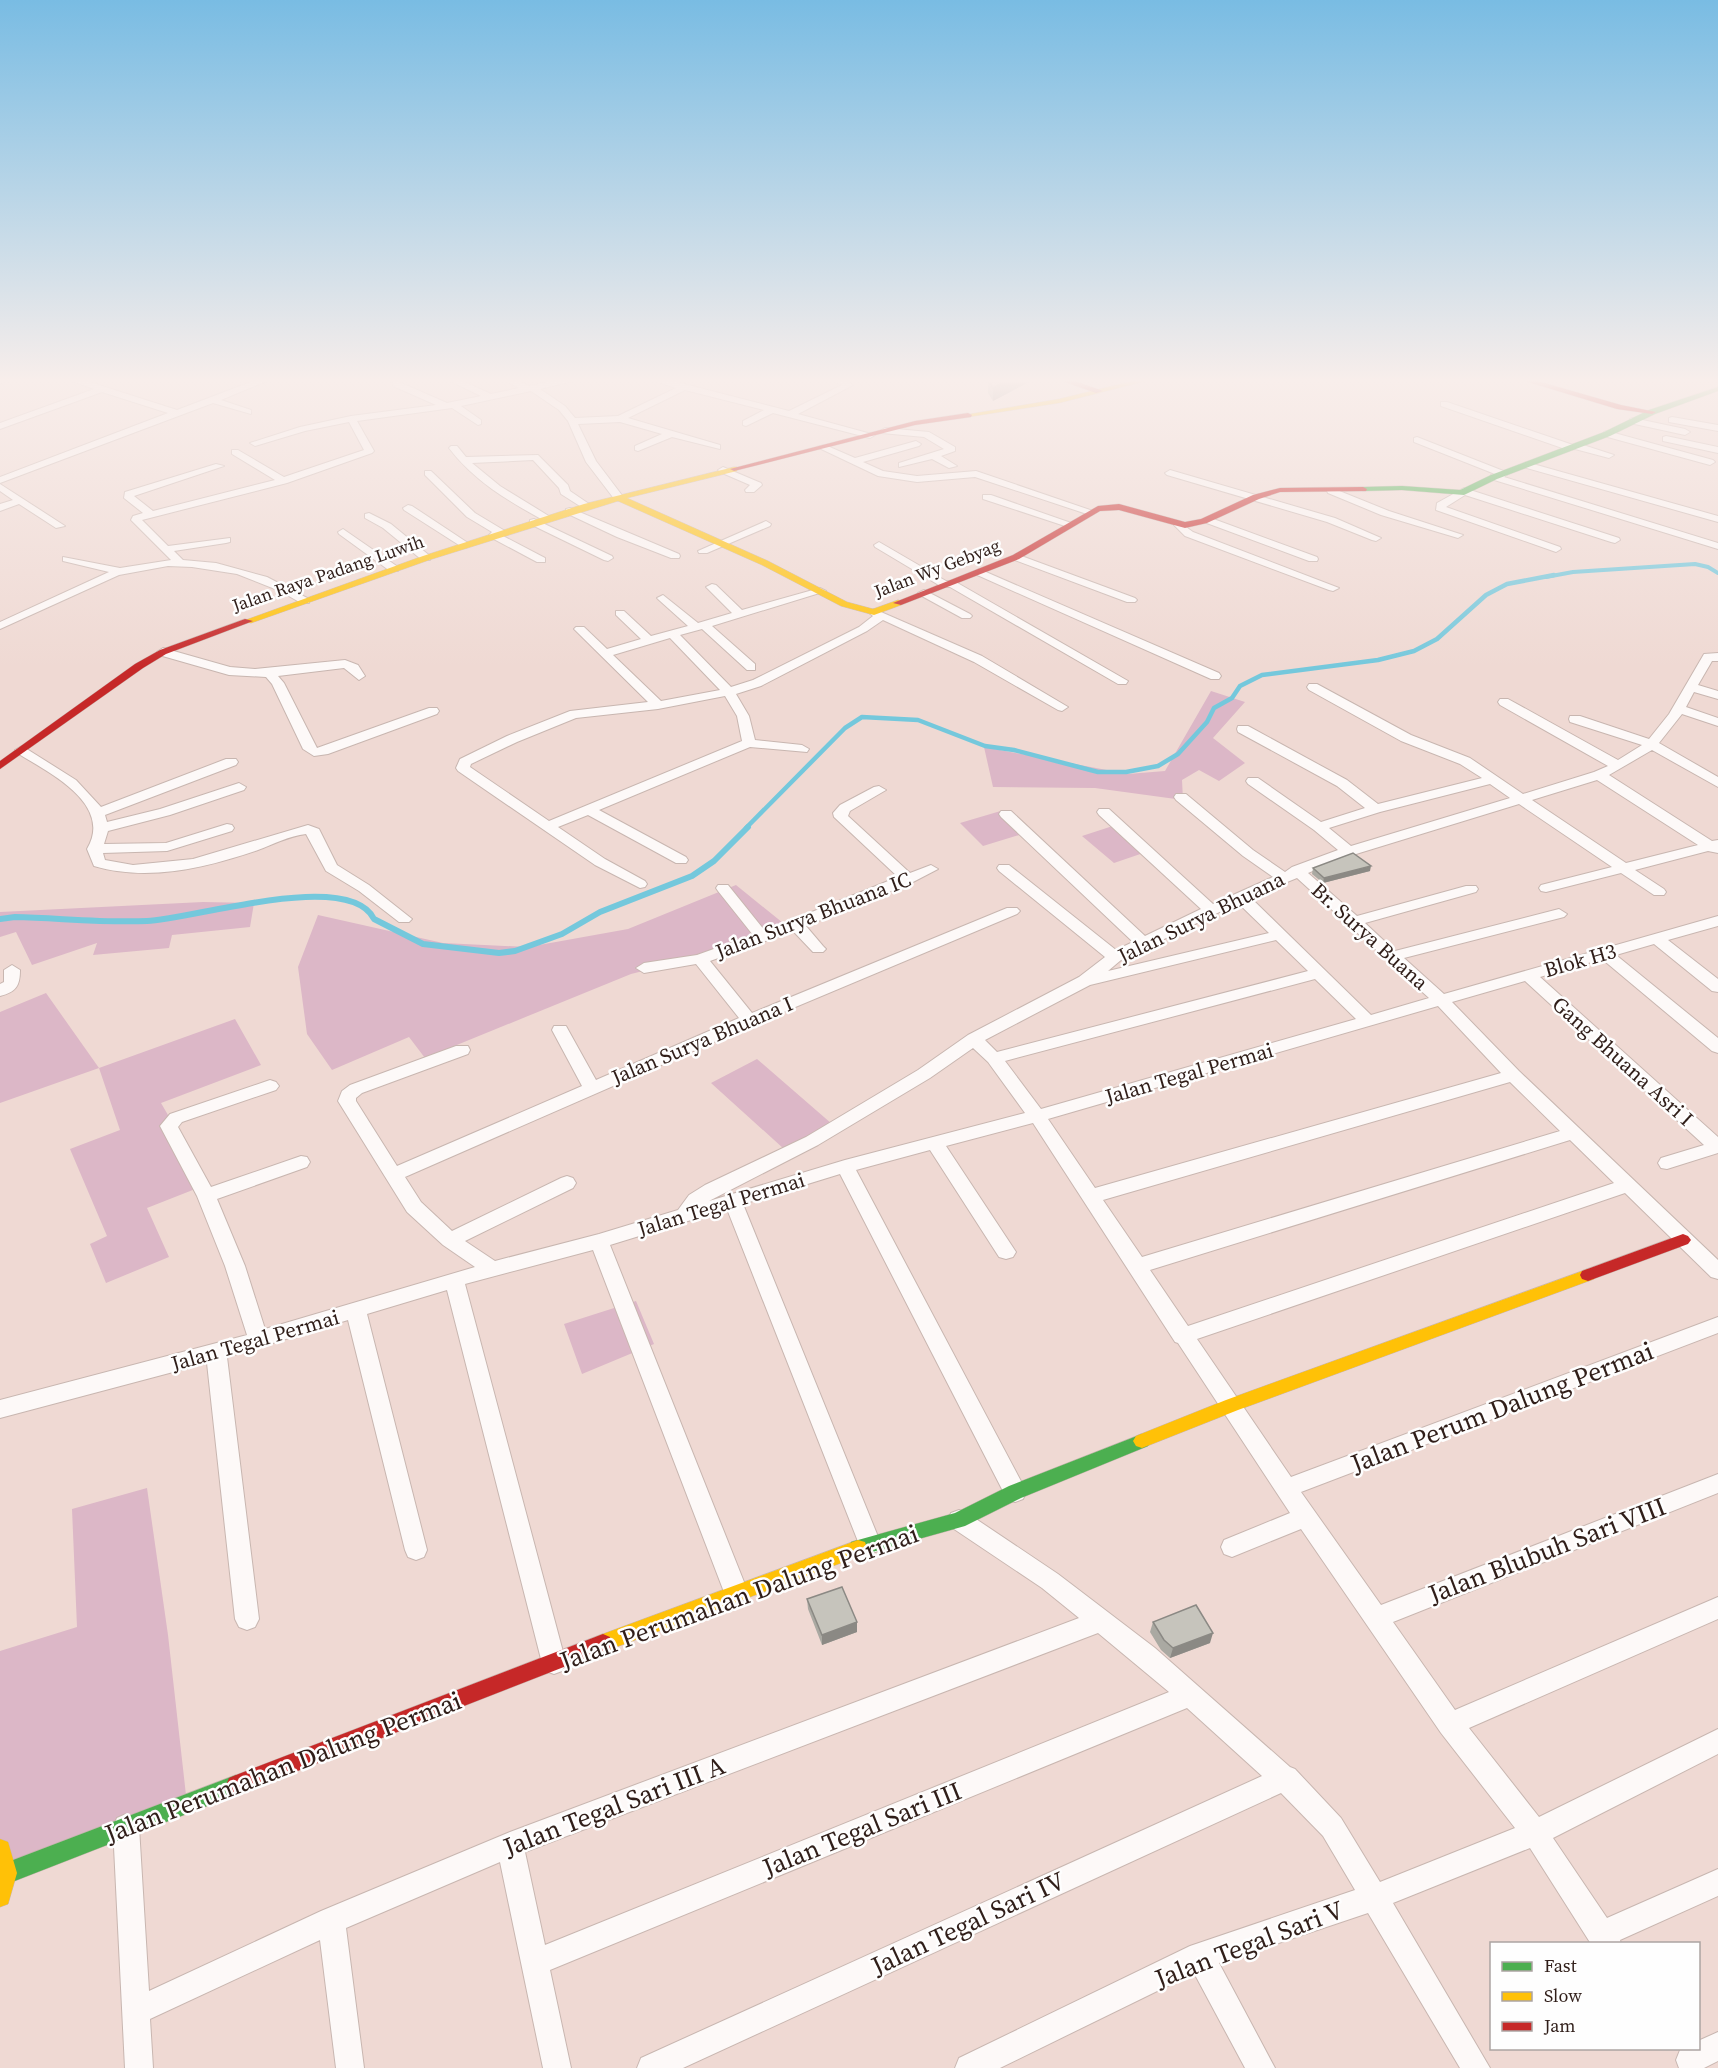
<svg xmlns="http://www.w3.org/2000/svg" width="1718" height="2068" font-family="'Source Serif 4',serif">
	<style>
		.green { fill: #dcb7c7 }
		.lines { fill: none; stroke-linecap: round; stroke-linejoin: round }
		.stream-far2 { stroke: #74c8dc; stroke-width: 4 }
		.stream-far1 { stroke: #74c8dc; stroke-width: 4.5 }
		.stream { stroke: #74c8dc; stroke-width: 6 }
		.street-casing { stroke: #c8b6b0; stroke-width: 2 }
		.fast-casing { stroke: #c8b6b0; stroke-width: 1 }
		.slow-casing { stroke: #c8b6b0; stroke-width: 1 }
		.jam-casing { stroke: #c8b6b0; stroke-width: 1 }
		.street { fill: #fdf9f8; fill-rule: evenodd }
		.fast { fill: #4caf50; fill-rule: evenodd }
		.slow { fill: #ffc107; fill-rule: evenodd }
		.jam { fill: #c62828; fill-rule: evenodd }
		.wall { fill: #aaa9a2 }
		.shaded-wall { fill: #8b8984 }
		.building { fill: #c6c4bc; stroke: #8b8984; stroke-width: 1.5 }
		.labels { text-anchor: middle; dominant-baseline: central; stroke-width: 5; stroke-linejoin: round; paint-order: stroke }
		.far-street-label { font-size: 18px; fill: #301e19; stroke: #fefefe }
		.street-label { font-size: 21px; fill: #301e19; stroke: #fefefe }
		.near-street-label { font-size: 26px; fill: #301e19; stroke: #fefefe }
	</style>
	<rect width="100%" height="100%" fill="#efd9d3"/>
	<path class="green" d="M1211,691L1245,702L1213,738L1245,763L1219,781L1199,770L1182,780L1183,800L1095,788L993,787L984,747L1128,774L1165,771Z
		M1004,810L1029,832L983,846L960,823Z
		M1122,823L1152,850L1114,863L1082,836Z
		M736,885L783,923L731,949L631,974L425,1058L409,1037L332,1070L307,1034L298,967L318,915L443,943L528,947L628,929Z
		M203,902L254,903L250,927L172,935L169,948L93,955L97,943L32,965L16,932L0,937V912Z
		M46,993L99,1068L235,1019L261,1065L161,1103L208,1184L147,1208L169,1257L106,1283L90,1244L107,1236L70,1149L120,1130L99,1068L0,1103V1012Z
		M757,1059L832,1124L784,1149L711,1083Z
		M636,1301L654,1344L582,1374L564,1324Z
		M147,1488L168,1635L187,1804L0,1873V1651L77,1627L72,1509Z"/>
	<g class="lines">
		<path class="stream-far2" d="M1546,577L1573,572L1695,564L1708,567L1718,573"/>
		<path class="stream-far1" d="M746,828L845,728L862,717L918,720L985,746L1014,750L1098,772H1126L1158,766L1178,754L1207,722L1214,708L1232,698L1240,686L1262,675L1378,660L1414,651L1437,639L1486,595L1507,584L1554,575"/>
		<path class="stream" d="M0,919L15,917C59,918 104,923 147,921C194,919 349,869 374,919L423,944L499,953L515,951L562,934L600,912L692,876L714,861L748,827"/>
		<defs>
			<path id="street" d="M0,378H11L0,384Z
				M63,378H77L177,410L261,378H274L221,400L251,410V414L213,403L0,483V477L168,413L102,392L0,429V423L94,389Z
				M444,378H456L491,394L519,388L500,378H512L529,386L566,378H585L540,389L565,406L575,418L618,416L676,388L645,378H661L789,411L842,385L827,378H840L853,385L798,414L875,435L870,438L773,413L746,426L743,425V421L764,410L685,390L628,418L720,445V449L672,437L638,451L635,450V446L662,434L620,422L578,424L596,461L624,498L619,501L615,500L586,462L568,421L559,410L531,391L461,406L481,420V424L478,425L452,408L357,421L374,451L372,453L287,483L142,520L168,546L230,538V542L226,543L174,551L183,560L216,563L267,577L309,599V603H301L280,591L237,574L192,567L168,566L119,575L0,629V622L109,572L63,561V557L120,568L171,560L131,520L133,516L143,513L124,498L125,492L216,464L224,466L134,496L153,511L275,480L232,454V450H238L284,477L364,450L349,422L305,431L255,446L250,443L300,427L351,416L436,405L393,386V382H399L447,403L481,396Z
				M1441,402H1447L1573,445L1577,443L1614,455L1609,458L1575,449L1568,450L1441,406Z
				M1672,417L1718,425V431L1669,422V418Z
				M1633,418L1685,429L1690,432L1685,435L1630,423V419Z
				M885,428L929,432L955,447V451L941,456L957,466L949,468L932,459L899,467V463L944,449L924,437L882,433L880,431Z
				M1607,431L1713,460L1715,462L1710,465L1604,436V432Z
				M1666,436L1718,447V453L1663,441V437Z
				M1417,437L1506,472L1508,474L1504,477L1718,543V549L1491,479V475L1495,474L1414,442V438Z
				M916,441L921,444L919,446L863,462L883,471L917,476L976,471L1096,512L1087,514L975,477L917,482L878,476L817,447L825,445L855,458Z
				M451,446H457L466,457L538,455L568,485L570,491L592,506L583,508L561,494L559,488L533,460L472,463L500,486L552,518L543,520C508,501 473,480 449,448Z
				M1526,462L1718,516V522L1523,467L1521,465Z
				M723,467L761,483L762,485L754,492H746L745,490L750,485L720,472L718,470Z
				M1170,470L1335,518L1381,538L1376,541L1372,540L1327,522L1167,475L1165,473Z
				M425,471H431L475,513L505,531L506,533L503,536L545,558V562H537L490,537L489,535L492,532L467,517L425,475Z
				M0,484L65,526L56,528L19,504L0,511V504L13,500L0,491Z
				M1332,488L1389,511L1463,535L1458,538L1381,515L1328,493L1327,491Z
				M1464,488L1619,538L1620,540L1615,543L1611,542L1465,495L1446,507L1560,547L1561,549L1556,552L1436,510L1437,503Z
				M983,495H991L1074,524L1065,526L983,499Z
				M408,505L412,506L471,545L466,548L462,547L404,510L403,508Z
				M570,508L679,554L680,556L679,558H671L617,537L566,513V509Z
				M369,513L391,524L430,556V560H422L383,528L365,518V514Z
				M1208,517L1317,557L1318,559L1317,561H1309L1204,522L1203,520Z
				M534,519L612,556L613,558L608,561L604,560L530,524V520Z
				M766,521L771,524L770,526L707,553H699L698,551Z
				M1179,522L1193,532L1339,588L1333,591L1329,590L1185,536L1174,525Z
				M343,529L398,567V571H390L339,534L338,532Z
				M879,542L946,581H954L1128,681L1126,684H1118L950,587H942L875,547L874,545Z
				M1016,554L1135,598L1137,600L1135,602H1127L1012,559L1011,557Z
				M979,569L1219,673L1221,676L1219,679H1211L975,574L974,572Z
				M712,584L716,585L742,610L820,588L826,591L712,626L755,664V670H747L702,629L680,635L731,687L753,680L859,627L873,616L868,612L874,609L982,656L1068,707L1062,711L1058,710L974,662L883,620L867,631L761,686L736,694L749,716L755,740L802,745L809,749L807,752L750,747L599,810L686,857L688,860L686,863H676L588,815L558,827L605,859L645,881L647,884L645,887L640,888L595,865L458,771L456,768L460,759L507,736L570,711L648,702L574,629L576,627H584L607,649L641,639L616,615V611H624L651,636L688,626L659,600L657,598L663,595L698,623L732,613L706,587ZM670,638L720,690L661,701L613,655ZM725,696L737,716L742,741L549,821L470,767L471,764L517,742L576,718L658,709Z
				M924,590L970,614L972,616L970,618H962L920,595L918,593Z
				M163,648L230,667L255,669L345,660L358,665L365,676L359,680L344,668L278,676L284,683L317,748L429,708H437L439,711L437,714L328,754L314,756L303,749L272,684L266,677L229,675L159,655L157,652Z
				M1718,653V661H1712L1698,685L1718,691V699L1694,692L1686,707L1718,718V726L1682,714L1659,743L1718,777V787L1652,750L1609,775L1712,841L1718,840V853L1708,851L1635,870L1664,889L1666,892L1664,895H1654L1621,873L1546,892L1541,891L1539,888L1541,885L1612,867L1519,804L1343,858L1308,873L1357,916L1466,886H1476L1478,889L1476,892L1365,923L1395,951L1559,909L1567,914L1564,917L1404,958L1444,994L1718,916V926L1668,940L1718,979V992L1712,991L1654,944L1616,955L1718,1038V1053L1712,1051L1602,959L1540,977L1718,1137V1153L1667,1169L1661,1168L1658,1163L1661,1158L1704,1145L1525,981L1452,1002L1519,1071L1718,1260V1279L1711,1277L1625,1193L1197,1339L1291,1477L1718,1317V1333L1301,1492L1381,1605L1718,1474V1493L1393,1622L1455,1710L1718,1597V1619L1469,1728L1539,1817L1718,1729V1754L1553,1838L1607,1918L1718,1869V1896L1620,1940L1621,1944H1591L1530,1848L1393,1903L1490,2068H1460L1368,1913L1219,1963L1275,2068H1245L1194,1973L1000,2068H955L959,2058L1190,1946L1355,1890L1323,1836L1281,1793L683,2068H637L641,2058L1262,1776L1187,1708L550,1970L571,2068H543L500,1862L346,1928L364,2068H336L320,1940L150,2019L153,2068H125L113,1827L117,1818L126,1814L135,1818L139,1827L149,1991L321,1911L510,1832L1079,1618L1042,1588L951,1527L948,1520L951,1513L959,1510L967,1513L1058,1574L1155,1648L1290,1767L1295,1769L1341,1818L1380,1882L1515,1828L1441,1733L1301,1529L1232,1557L1224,1554L1221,1547L1224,1540L1290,1513L1178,1343L1175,1342L1033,1123L946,1146L1016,1252L1013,1257L1006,1259L999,1257L930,1150L856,1170L1023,1485L1026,1492L1023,1499L1015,1502L1007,1499L840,1174L743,1204L881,1544L878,1551L870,1554L862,1551L859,1544L727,1209L610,1245L748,1592L744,1600L736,1603L728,1600L724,1592L593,1250L465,1284L566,1663L562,1671L554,1674L546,1671L542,1663L447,1290L367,1314L427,1550L424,1557L416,1560L408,1557L405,1550L348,1320L227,1357L259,1619L255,1627L247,1630L239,1627L235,1619L207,1363L0,1418V1400L247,1335L225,1266L197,1196L160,1126L170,1114L270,1080L276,1082L279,1086L276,1090L182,1122L178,1127L211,1187L301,1156L307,1157L310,1162L307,1167L217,1199L245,1266L265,1329L475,1267L443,1245L407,1212L338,1101L342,1091L350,1085L456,1046H468L470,1050L468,1054L362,1093L356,1098V1101L397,1166L582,1086L552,1030L554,1026H566L596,1080L739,1018L696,964L644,973L636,968L644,963L697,955L753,935L718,891L716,888L718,885H728L765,931L898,877L834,817L833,813L840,805L874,787L879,786L886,790L850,811L848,816L910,873L931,865L938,869L913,882L806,926L823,946L826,949L823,952H813L793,931L710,961L752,1013L1007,908H1017L1020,911L1017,914L755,1024L405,1177L421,1202L452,1231L561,1178L567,1176L573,1178L576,1183L573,1188L465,1241L495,1261L599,1234L678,1210L689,1195L705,1185L806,1137L918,1070L968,1035L1079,977L1105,957L999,871L997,868L999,865H1009L1116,950L1133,942L1001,817L999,814L1001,811H1011L1145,936L1201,909L1099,815L1097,812L1099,809H1109L1213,904L1273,877L1243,856L1176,800L1174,797L1176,794H1186L1253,850L1285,872L1292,867L1338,850L1314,830L1248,784L1246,781L1248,778H1258L1321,822L1365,808L1337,786L1238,732L1237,729L1238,726H1248L1347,780L1378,804L1482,778L1460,764L1401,741L1309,690L1307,687L1309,684H1317L1411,735L1470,758L1523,794L1594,772L1608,766L1500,705L1498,702L1500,699H1508L1618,760L1642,745L1570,722L1569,719L1570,716H1580L1649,739L1669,714L1704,654ZM1597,780L1698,845L1626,863L1532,800ZM1490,784L1510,798L1351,846L1329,828L1380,812ZM1297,878L1429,998L1371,1015L1250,897ZM1238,903L1269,933L1108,971L1121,960ZM1276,940L1308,971L997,1052L985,1040L1090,985ZM1315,979L1356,1019L1041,1109L1005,1061ZM1438,1006L1501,1073L1095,1188L1048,1119ZM973,1048L988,1062L1025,1113L845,1160L709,1201L818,1145L930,1078ZM1510,1082L1560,1131L1142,1257L1103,1200ZM1570,1140L1614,1183L1188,1326L1150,1270ZM1098,1633L1169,1692L545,1945L525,1852Z
				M22,746L76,780L101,807L226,759H236L238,762L236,765L105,815L107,822L160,809L239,783L246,787L244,790L170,815L108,831L104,844L166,843L227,824L232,825L234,828L232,831L167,851L103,853L105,860L133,865L193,859L308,825L319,829L337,865L369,885L412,919L409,922H399L359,891L326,871L306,834C289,836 274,844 258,850C205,868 148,882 94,866L87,849C114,804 48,772 17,753L15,750Z
				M12,965L20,970C20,986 16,992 0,996V984L4,982V970Z
				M1718,2032V2061L1704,2068H1679L1676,2060L1680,2050L1698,2048V2041Z"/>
			<path id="fast" d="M1718,387V391L1655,414L1610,436L1497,479L1464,495L1402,490L1363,491L1359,489L1363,487L1402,486L1460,490L1491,475L1604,432L1649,410Z
				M1142,1434L1148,1436L1151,1441L1148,1446L1021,1498L965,1526L858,1556L851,1554L849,1548L851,1542L858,1540L955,1513L1009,1486Z
				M236,1775L243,1778L246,1785L243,1792L7,1884L0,1881V1865Z"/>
			<path id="slow" d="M1144,378H1158L1059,403L968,417L964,415L1059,399Z
				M734,467H737V471L627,498L768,561L847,602L873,609L898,600L901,601V605L874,615L841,606L762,565L618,501L429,560L251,623L243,621L423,556L584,504Z
				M1588,1269L1594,1271L1596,1275L1594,1279L1238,1410L1142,1448L1136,1446L1133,1441L1136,1436L1226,1400Z
				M858,1540L865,1542L867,1548L865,1554L603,1652L596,1649L593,1643L596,1637L603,1634Z
				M0,1839L8,1842L17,1873L8,1904L0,1907Z"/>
			<path id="jam" d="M1054,378H1066L1103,391L1096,393Z
				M1515,378H1527L1621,405L1656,412L1652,414L1617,409Z
				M968,413L972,415L971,417L915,425L734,471L730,469L915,421Z
				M1363,487L1367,489L1366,491L1280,492L1259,499L1207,523L1185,528L1119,510L1100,511L1019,559L901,605L893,603L1013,555L1098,506L1119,504L1185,522L1201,519L1253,495L1280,488Z
				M245,619L253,621L166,654L143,668L0,769V761L135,664L160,650Z
				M1683,1234L1688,1236L1691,1240L1688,1244L1588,1281L1582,1279L1580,1275L1582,1271Z
				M603,1634L610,1637L613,1643L610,1649L236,1795L229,1792L226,1785L229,1778L236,1775Z"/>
		</defs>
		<use href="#street" class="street-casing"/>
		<use href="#fast" class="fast-casing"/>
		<use href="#slow" class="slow-casing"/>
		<use href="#jam" class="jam-casing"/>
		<use href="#street" class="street"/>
		<use href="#fast" class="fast"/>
		<use href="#slow" class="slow"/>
		<use href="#jam" class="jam"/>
	</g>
	<path class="wall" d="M990,378H1036L993,401L988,393V380Z
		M1313,868L1370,871L1323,883L1312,874Z
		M807,1599L857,1622V1632L822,1645L808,1609Z
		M1153,1622L1210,1643L1170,1658L1161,1650L1150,1632Z"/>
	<path class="shaded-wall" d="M1011,378H1036L993,401V388Z
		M1371,866L1370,871L1323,883L1324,878Z
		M857,1622V1632L822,1645V1635Z
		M1213,1633L1210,1643L1170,1658L1173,1648Z"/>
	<path class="building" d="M990,378H1011L993,388L988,380Z
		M1353,853L1371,866L1324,878L1313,868Z
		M842,1587L857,1622L822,1635L807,1599Z
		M1196,1605L1213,1633L1173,1648L1164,1640L1153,1622Z"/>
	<linearGradient id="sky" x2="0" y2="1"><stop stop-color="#79bce3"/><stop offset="0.57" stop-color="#f8eeeb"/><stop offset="1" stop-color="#f8eeeb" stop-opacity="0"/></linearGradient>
	<rect width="1718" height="668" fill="url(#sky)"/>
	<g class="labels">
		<g class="far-street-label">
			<text transform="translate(937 568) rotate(-21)">Jalan Wy Gebyag</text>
			<text transform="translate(328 573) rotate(-19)">Jalan Raya Padang Luwih</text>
		</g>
		<g class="street-label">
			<text transform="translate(813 915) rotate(-21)">Jalan Surya Bhuana IC</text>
			<text transform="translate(1201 917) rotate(-26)">Jalan Surya Bhuana</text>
			<text transform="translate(1370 936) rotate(42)">Br. Surya Buana</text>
			<text transform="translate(1580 960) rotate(-16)">Blok H3</text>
			<text transform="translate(702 1040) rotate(-23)">Jalan Surya Bhuana I</text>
			<text transform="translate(1623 1061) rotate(42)">Gang Bhuana Asri I</text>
			<text transform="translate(1189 1073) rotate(-16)">Jalan Tegal Permai</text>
			<text transform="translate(721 1204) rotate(-17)">Jalan Tegal Permai</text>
			<text transform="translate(255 1340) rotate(-16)">Jalan Tegal Permai</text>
		</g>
		<g class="near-street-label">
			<text transform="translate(1502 1407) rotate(-21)">Jalan Perum Dalung Permai</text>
			<text transform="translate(1547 1550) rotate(-21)">Jalan Blubuh Sari VIII</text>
			<text transform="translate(739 1597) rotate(-20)">Jalan Perumahan Dalung Permai</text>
			<text transform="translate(283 1767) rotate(-21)">Jalan Perumahan Dalung Permai</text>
			<text transform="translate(614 1806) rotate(-21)">Jalan Tegal Sari III A</text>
			<text transform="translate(862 1829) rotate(-22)">Jalan Tegal Sari III</text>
			<text transform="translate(968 1923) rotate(-25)">Jalan Tegal Sari IV</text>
			<text transform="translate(1249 1944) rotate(-21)">Jalan Tegal Sari V</text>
		</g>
	</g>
	<rect x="1490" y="1942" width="210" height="108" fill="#fefefe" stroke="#aca4a2" stroke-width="1.5"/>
	<rect x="1502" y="1962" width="30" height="9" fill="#4caf50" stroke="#aca4a2" stroke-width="1.5"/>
	<text x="1544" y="1972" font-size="18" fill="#301e19">Fast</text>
	<rect x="1502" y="1992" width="30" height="9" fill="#ffc107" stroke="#aca4a2" stroke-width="1.5"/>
	<text x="1544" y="2002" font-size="18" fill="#301e19">Slow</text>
	<rect x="1502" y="2022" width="30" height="9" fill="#c62828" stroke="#aca4a2" stroke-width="1.5"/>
	<text x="1544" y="2032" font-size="18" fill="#301e19">Jam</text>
</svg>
